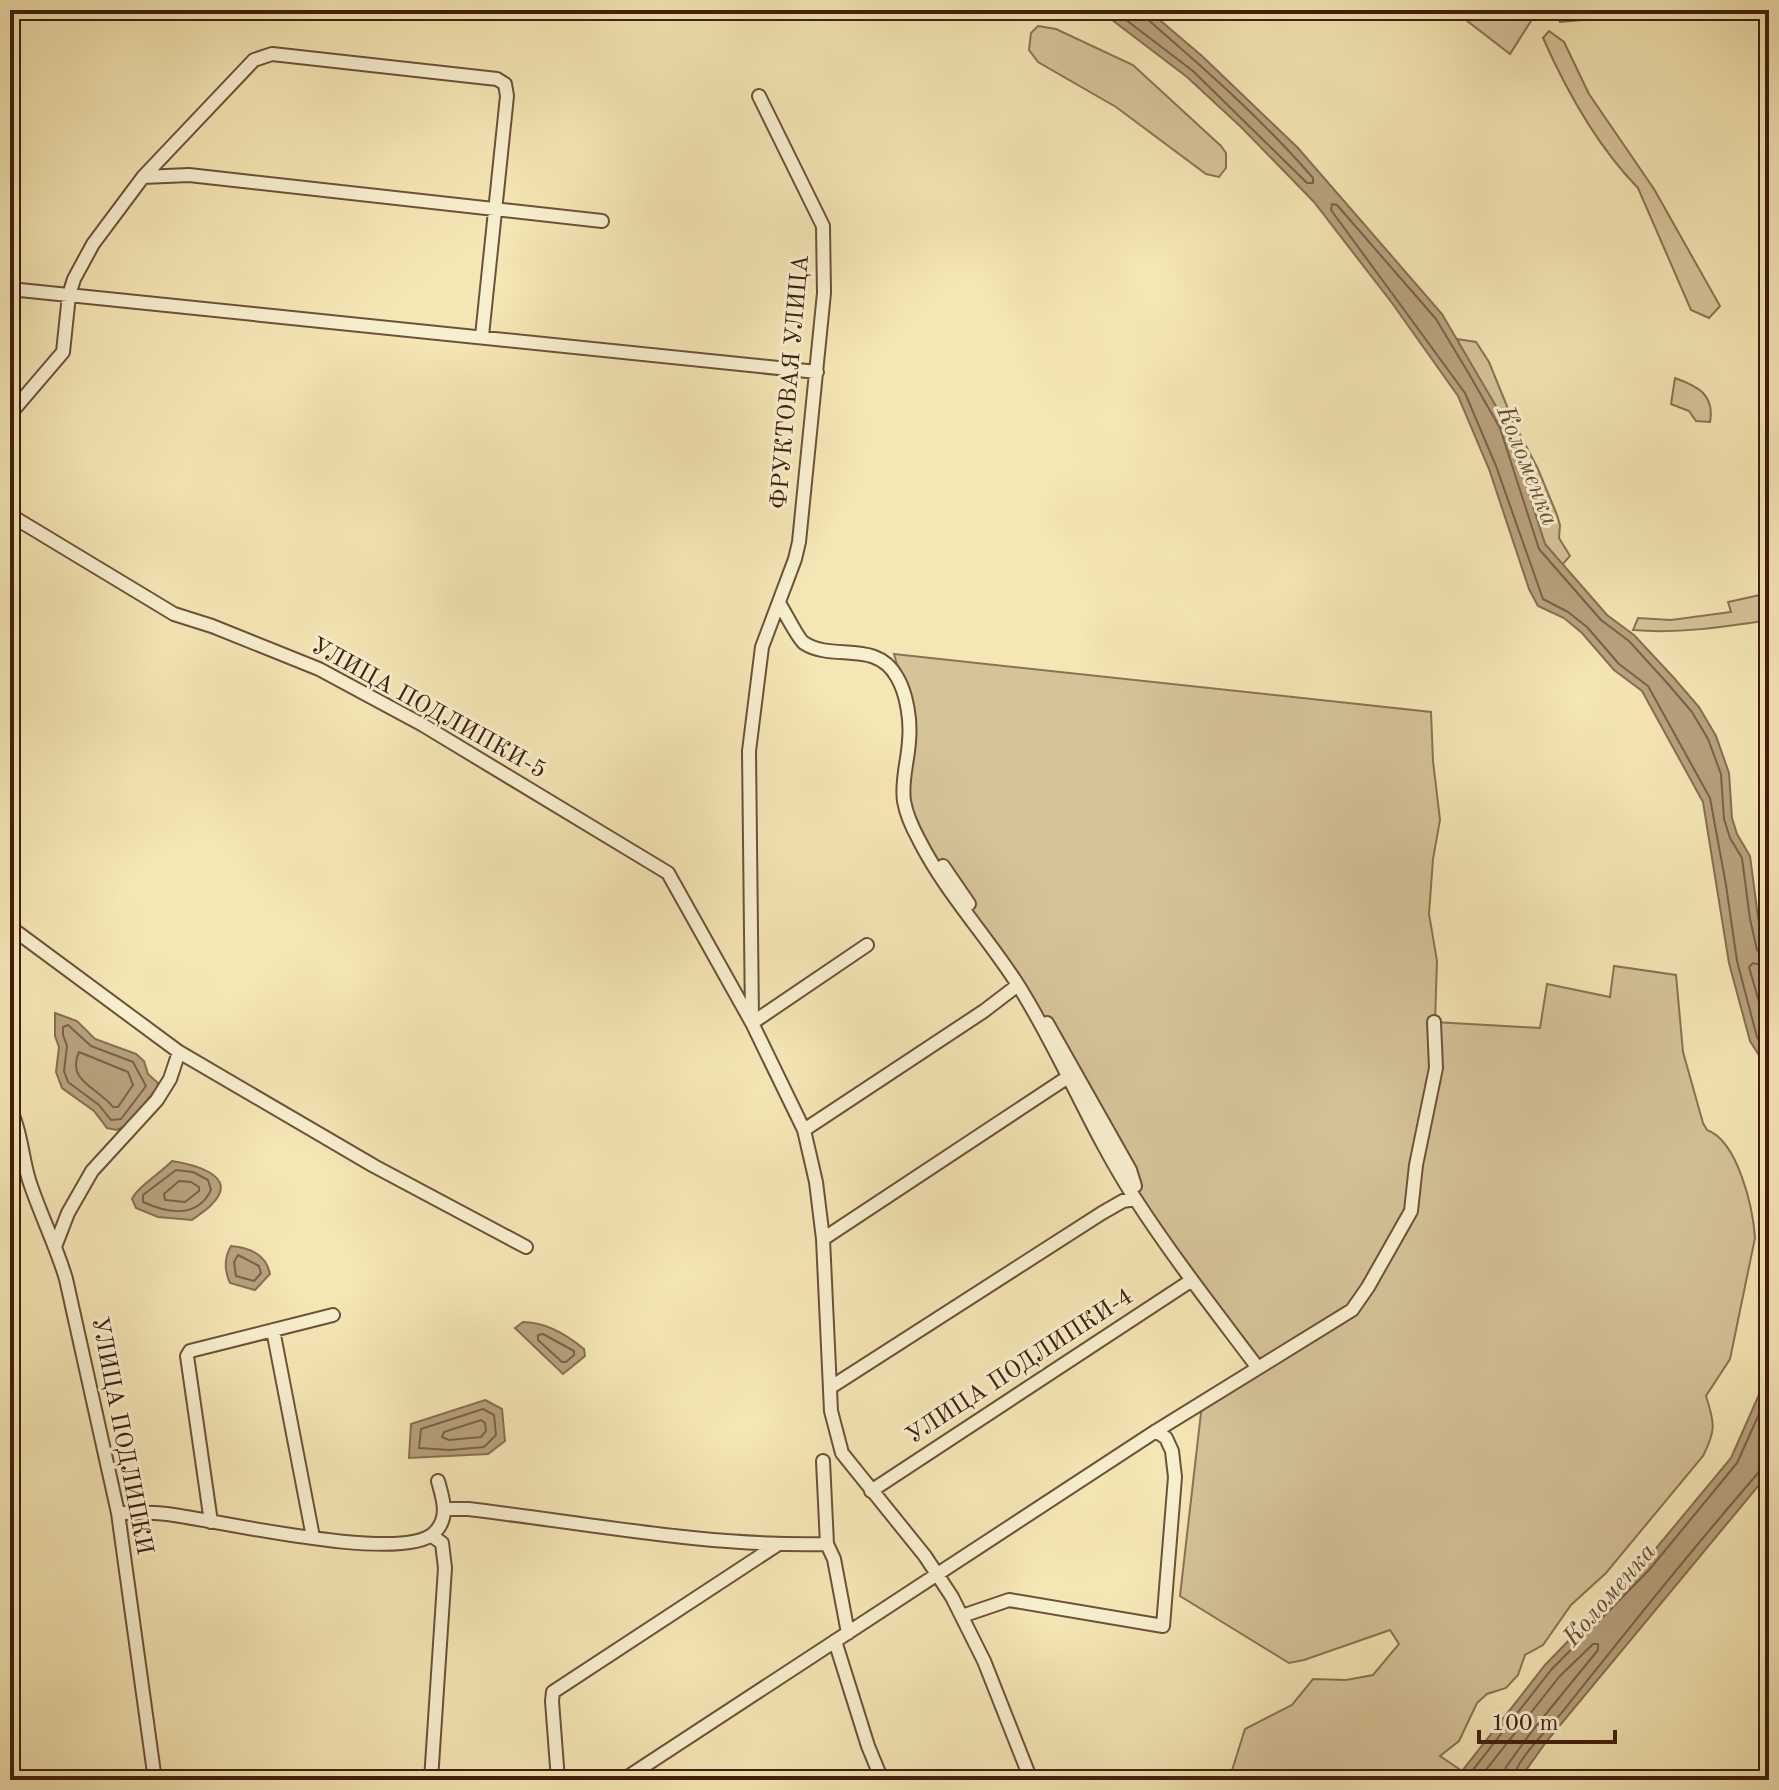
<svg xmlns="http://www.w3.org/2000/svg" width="1779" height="1790" font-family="'Old Standard TT',serif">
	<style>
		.green { fill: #d6c499; stroke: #8b7254; stroke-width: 2 }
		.water { fill: #b7a27d; stroke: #876e51; stroke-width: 2 }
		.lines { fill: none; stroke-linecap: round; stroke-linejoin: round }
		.shore { stroke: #7c6046; stroke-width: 2 }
		.minor-casing { stroke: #6d5138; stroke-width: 16 }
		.minor { stroke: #f8efcf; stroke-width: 12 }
		.labels { text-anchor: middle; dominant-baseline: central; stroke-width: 6; stroke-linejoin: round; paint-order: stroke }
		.street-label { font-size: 24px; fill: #401f0f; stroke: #f8efcf }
		.water-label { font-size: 26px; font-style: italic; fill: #6a4d36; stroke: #f8efcf }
	</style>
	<rect width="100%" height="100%" fill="#f5e6b5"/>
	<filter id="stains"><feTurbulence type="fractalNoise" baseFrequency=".0025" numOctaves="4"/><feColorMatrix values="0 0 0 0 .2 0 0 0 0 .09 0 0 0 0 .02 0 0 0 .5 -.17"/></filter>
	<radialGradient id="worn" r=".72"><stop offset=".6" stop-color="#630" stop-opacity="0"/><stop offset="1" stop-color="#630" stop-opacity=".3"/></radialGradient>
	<path class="green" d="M1453,10H1538L1510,54Z
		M1554,10H1697L1560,22Z
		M1038,26L1056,29L1133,65L1221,146L1226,153V168L1219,177L1206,174L1116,107L1038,62L1029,50L1031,33Z
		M1549,31L1564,42L1589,94L1654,189L1720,306L1709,318L1691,310L1638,188C1597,146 1567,92 1543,38Z
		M1457,339L1476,342L1489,362L1513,421L1538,469L1557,515L1560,525L1559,538L1570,556L1562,565L1545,544L1527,492Z
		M1675,378C1697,386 1715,394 1710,422L1696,421L1689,411L1671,404Z
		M1769,593V620C1724,627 1678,634 1633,630L1638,618L1671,620L1731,612L1728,602Z
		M894,654L1431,712L1433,761L1440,820L1433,859L1429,914L1437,961L1435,1022L1540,1028L1547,984L1610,997L1614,966L1676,975L1683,1052L1703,1123L1707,1130C1738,1141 1753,1208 1755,1238L1730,1359L1706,1396C1715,1424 1716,1430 1703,1456L1606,1573L1571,1605L1543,1645L1525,1655L1518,1675L1506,1688L1487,1694L1477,1703L1459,1741L1440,1756L1462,1771L1455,1780H1229L1245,1729L1292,1705L1313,1679L1346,1680L1373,1675L1399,1644L1390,1630L1304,1660L1289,1663L1180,1596L1202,1404L1258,1368L1161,1237L1018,985L937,864L906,796L905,694Z"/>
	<path class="water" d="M1099,10H1148L1202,56L1298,148L1442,314L1507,425L1545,544L1607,615L1634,635L1674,678L1699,707L1716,736L1729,773L1732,818L1737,834L1750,856L1758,917L1769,959V1071L1750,1041L1729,963L1703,802L1642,691L1614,670L1582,633L1564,618L1538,606L1529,589L1489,469L1458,396L1392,303L1314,202L1241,127L1187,77Z
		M55,1013L77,1021L95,1039L136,1054L144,1061L148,1074L158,1083L157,1088L127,1125L117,1130L107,1128L94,1111L62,1088L56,1072L59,1047L55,1036Z
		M172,1161C191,1164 241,1175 212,1204C207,1210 198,1215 192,1220L158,1217L136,1208L132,1199C136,1188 162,1172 172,1161Z
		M231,1246C250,1248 266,1254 270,1274L255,1290L230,1283C224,1270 224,1258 231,1246Z
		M523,1322C546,1322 567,1335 584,1349L585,1356L563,1374L515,1328Z
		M1769,1372V1473L1546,1742L1519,1780H1455L1545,1665L1643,1564L1731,1458Z
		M485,1400L502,1409L505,1441L488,1454L409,1458L411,1424Z"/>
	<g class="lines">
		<path class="shore" d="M1113,10L1193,71L1307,183H1313V178C1263,120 1205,69 1147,19L1144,10
			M1769,957L1762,956L1757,950L1750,919L1742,858L1730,838L1724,819L1721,774L1708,739L1692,712L1668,684L1629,641L1601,620L1539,549L1500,428L1469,374L1436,319L1337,205L1332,204L1331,210L1465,393L1496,466L1543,599L1568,612L1587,627L1619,664L1648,686L1710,798L1726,885L1737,961L1757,1037L1769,1056
			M1769,967L1753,963L1749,967L1769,1037
			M68,1025L91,1046L133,1062L146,1086L121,1119L111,1120L99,1105L68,1082L64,1071L67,1046L63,1035V1027Z
			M79,1052L128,1072L133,1085L118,1107H113C97,1087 66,1081 79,1052Z
			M176,1170L193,1172L208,1180L211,1190C197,1219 167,1213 143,1202V1195Z
			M179,1181L191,1182L199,1187V1191L185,1202L165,1200L164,1194Z
			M238,1255L259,1266L261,1273L254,1281L236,1276L234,1262Z
			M543,1334L574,1351V1355L566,1362H562L538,1340V1335Z
			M483,1409L494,1415L496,1435L484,1447L450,1450L419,1448L421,1429Z
			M481,1420L485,1423L486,1431L481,1437L449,1440L442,1437L444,1432Z
			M1465,1780L1551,1670L1649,1570L1737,1463L1769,1392
			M1478,1780L1559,1677L1593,1644H1598V1650L1532,1731L1506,1767L1503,1780
			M1513,1780C1515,1759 1554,1724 1567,1706C1630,1627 1693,1548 1759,1472L1769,1469"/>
		<defs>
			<path id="minor" d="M143,177L189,175L602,221
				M10,289L817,372
				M10,414L63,352L69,295L74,279L93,244L143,177L254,60L272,54L497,79L505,84L507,96L482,336
				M10,515L174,614L212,626L319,669L423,725L668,873L752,1023L804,1130L816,1182L823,1239L831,1411L842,1453L925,1556L952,1597L984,1661L1031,1780
				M779,603C785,612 798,639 804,643C833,662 876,639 897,677C907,694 911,721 909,741C908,761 901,781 904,801C906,813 913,829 919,840C946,893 986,935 1018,985C1061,1053 1090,1129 1134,1197C1172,1256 1216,1312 1258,1368
				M943,866L969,904
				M10,927L179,1052L374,1166L526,1247
				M752,1020L749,751L762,647L795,559L799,542L824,293L823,226L759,96
				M752,1023L867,945
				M1047,1023L1130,1170L1135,1186
				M10,1109C21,1131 22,1157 29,1180C40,1214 56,1245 66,1279L118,1513L155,1780
				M804,1130L984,1011L1018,985
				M823,1239L1068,1077
				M56,1244L68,1213L92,1171L157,1100L170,1079L179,1052
				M273,1330L313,1537
				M831,1387L1102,1213L1123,1201L1135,1199
				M823,1461L827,1544L834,1559L848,1633
				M871,1491L1192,1280
				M445,1509H468C587,1523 707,1547 827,1544
				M118,1513C134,1513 151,1512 167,1514C215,1520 402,1564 434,1533C450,1518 443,1499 438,1481
				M211,1522L187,1356L190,1351L333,1315
				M962,1616L1009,1600L1163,1626L1175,1477L1172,1451L1166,1438L1156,1431
				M835,1641L868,1746L882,1780
				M431,1780L445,1568L442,1543L432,1536
				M558,1780L552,1701L553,1692L777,1545
				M623,1780L1156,1431L1352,1310L1368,1287L1411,1211L1416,1165L1436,1068L1434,1022"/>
		</defs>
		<use href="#minor" class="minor-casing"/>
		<use href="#minor" class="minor"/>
	</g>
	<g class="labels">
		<g class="street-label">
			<text transform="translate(791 382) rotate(-85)">ФРУКТОВАЯ УЛИЦА</text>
			<text transform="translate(428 709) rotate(29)">УЛИЦА ПОДЛИПКИ-5</text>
			<text transform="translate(1020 1367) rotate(-33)">УЛИЦА ПОДЛИПКИ-4</text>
			<text transform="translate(121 1436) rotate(79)">УЛИЦА ПОДЛИПКИ</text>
		</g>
		<g class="water-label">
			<text transform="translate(1527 466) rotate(68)">Коломенка</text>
			<text transform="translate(1610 1595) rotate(-49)">Коломенка</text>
		</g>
	</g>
	<rect width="1779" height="1790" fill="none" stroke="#f5e6b5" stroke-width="40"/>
	<rect x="12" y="12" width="1755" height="1766" fill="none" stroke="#401f0f" stroke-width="4"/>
	<rect x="20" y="20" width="1739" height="1750" fill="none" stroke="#401f0f" stroke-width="2"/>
	<path d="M1479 1730v12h136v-12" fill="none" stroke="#401f0f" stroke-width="4"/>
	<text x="1491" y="1730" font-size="24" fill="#401f0f" stroke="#f8efcf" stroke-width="6" paint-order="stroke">100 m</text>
	<rect width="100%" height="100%" filter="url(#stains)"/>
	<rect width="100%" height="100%" fill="url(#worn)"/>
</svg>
